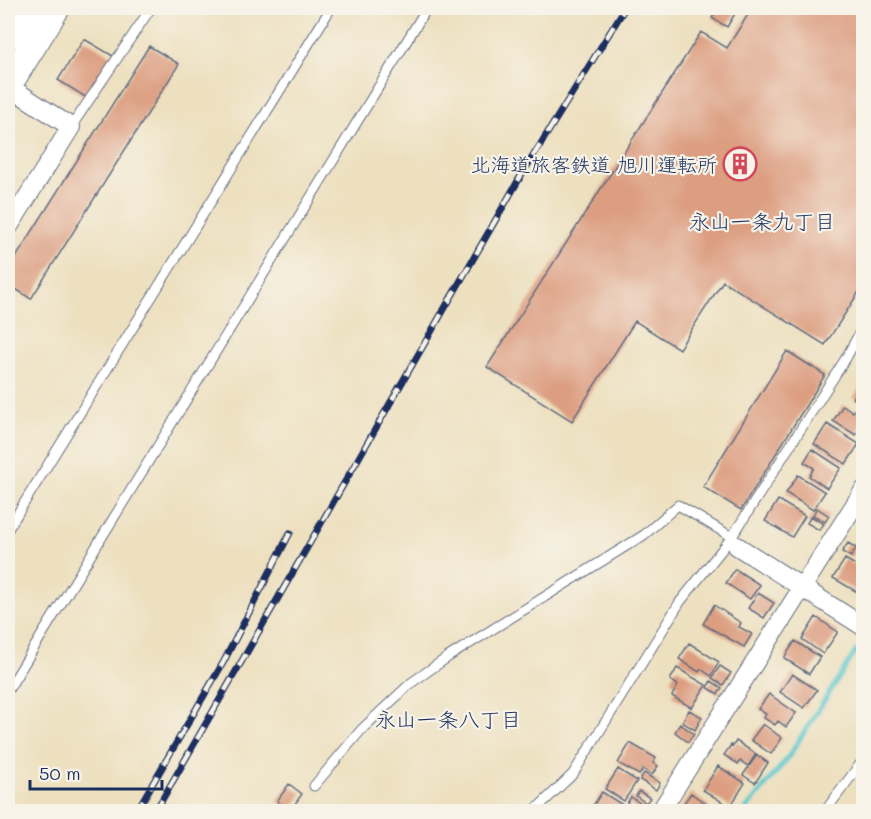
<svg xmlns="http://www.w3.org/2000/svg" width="871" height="819" font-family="Mali,'Klee One',sans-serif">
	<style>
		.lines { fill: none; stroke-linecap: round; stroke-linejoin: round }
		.stream { stroke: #58c6cc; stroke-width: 5 }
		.building { fill: #dc9d80 }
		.service-casing { stroke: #646d80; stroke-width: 11 }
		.minor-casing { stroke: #646d80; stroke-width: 20 }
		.secondary-casing { stroke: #646d80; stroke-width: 29 }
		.service { stroke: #fff; stroke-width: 9 }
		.minor { stroke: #fff; stroke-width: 18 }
		.secondary { stroke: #fff; stroke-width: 27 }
		.rail-casing { stroke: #1b2f5e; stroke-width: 7 }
		.rail { stroke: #f7f3e8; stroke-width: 4.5; stroke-dasharray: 14; stroke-linecap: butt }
		.labels { text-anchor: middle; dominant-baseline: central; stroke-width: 4.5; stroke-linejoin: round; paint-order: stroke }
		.poi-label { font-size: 20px; fill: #1b2f5e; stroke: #f7f3e8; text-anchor: end }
		.neighbourhood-label { font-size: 21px; fill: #1b2f5e; stroke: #f7f3e8 }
	</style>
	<rect width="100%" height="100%" fill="#f7f3e8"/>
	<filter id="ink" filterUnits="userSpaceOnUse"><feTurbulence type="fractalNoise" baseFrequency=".0167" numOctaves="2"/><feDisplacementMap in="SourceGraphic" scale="12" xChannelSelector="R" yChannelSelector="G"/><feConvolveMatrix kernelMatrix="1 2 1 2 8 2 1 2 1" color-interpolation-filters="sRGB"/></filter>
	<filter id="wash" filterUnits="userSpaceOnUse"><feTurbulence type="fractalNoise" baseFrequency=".008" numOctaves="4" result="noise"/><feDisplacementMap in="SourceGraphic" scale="24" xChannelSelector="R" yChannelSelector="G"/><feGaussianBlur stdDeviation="1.35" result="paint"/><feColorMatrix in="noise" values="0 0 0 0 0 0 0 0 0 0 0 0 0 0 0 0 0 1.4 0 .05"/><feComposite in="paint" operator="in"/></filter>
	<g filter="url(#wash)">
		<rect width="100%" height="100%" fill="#ede0bf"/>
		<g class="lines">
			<path class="stream" d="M744,812L787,759L856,651"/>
		</g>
		<g id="blocks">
			<path class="building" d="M718,8H729L736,12L727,27L712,18Z
				M752,8H854L864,13V284L825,345L723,281L679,349L635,321L572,421L487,367L701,32L727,48Z
				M84,39L113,56L87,98L58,80Z
				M149,46L179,64L31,299L8,284V270Z
				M787,351L825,375L741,510L703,487Z
				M864,382V404L853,398Z
				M843,405L853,412L855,409L864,414V423L856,435L833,421Z
				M827,424L859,444L846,464L814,444Z
				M812,449L841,468L827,488L809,476L814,468L804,462Z
				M798,475L825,492L813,510L786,493Z
				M778,500L805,516L792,537L765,521Z
				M817,508L829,516L825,522L813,515Z
				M811,516L824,524L819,530L807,523Z
				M848,543L856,548L851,557L842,552Z
				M864,546V562L856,558Z
				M845,559L864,570V596L833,578Z
				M735,569L760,585L750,599L726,583Z
				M758,593L774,603L764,618L748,608Z
				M714,605L741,623L739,627L752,634L744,647L703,624Z
				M816,617L838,632L823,654L802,639Z
				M795,641L820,657L809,674L784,658Z
				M689,643L719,662L711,676L701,669L699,672L679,659Z
				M720,666L731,673L723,685L712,678Z
				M677,668L706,685L692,708L672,696L678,685L670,680Z
				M792,674L817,690L804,708L780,692Z
				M711,681L722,688L718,694L707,687Z
				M769,694L796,713L786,727L778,721L775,725L764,718L766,714L758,709Z
				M689,710L702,717L695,730L682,722Z
				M680,724L694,734L688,742L675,732Z
				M763,724L782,738L771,754L751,740Z
				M736,741L756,754L748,766L740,761L738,764L724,755L731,745L733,746Z
				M630,743L656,758L653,763L658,766L652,775L643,769L639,775L618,763Z
				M757,755L768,763L755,783L743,775Z
				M718,766L745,783L730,807L703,790Z
				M618,769L637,781L624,801L605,789Z
				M644,773L660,783L656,790L640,780Z
				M289,784L302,794L290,811L277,801Z
				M639,791L650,798L646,803L636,796Z
				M602,792L624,806L620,812H589Z
				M691,793L709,806L706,812H688L681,807Z
				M631,797L647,808L645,812H639L627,803Z"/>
		</g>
	</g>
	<g filter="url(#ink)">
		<use href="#blocks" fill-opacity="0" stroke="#646d80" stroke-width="1.5"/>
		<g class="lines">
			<defs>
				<path id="service" d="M71,127L151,8
					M8,529L331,8
					M8,690L427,8
					M314,786L362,729L411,683L448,657L644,535L678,505L732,537L735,542
					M826,810L864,759
					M533,812L573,774L680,602L732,537L846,358L864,325"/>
				<path id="minor" d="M8,86L71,127L8,228
					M737,546L864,627
					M660,812L864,490"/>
				<path id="secondary" d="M8,36L25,8
					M8,85L56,8"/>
			</defs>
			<use href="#service" class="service-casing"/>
			<use href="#minor" class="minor-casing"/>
			<use href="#secondary" class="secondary-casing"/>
			<use href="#service" class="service"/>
			<use href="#minor" class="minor"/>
			<use href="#secondary" class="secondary"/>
			<defs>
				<path id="rail" d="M136,812L223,663L290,533
					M155,812L522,174L625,8"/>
			</defs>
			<use href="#rail" class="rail-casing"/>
			<use href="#rail" class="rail"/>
		</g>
	</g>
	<defs>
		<symbol id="building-ring" viewBox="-11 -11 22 22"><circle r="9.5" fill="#f7f3e8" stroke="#d1495b" stroke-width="1.5"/><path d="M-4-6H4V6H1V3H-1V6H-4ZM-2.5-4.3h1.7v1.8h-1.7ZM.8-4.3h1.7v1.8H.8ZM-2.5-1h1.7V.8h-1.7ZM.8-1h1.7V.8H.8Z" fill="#d1495b"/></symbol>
	</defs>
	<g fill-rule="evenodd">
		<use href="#building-ring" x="721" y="145" width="38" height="38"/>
	</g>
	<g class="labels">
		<g class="poi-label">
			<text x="717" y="164">北海道旅客鉄道 旭川運転所</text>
		</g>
		<g class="neighbourhood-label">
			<text x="762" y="220">永山一条九丁目</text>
			<text x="448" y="718">永山一条八丁目</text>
		</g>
	</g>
	<rect width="871" height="819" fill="none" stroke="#f7f3e8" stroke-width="30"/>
	<path d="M30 780v9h132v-9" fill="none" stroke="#1b2f5e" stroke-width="3"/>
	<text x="39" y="780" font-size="18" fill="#1b2f5e" stroke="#f7f3e8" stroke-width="4.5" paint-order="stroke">50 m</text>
</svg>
